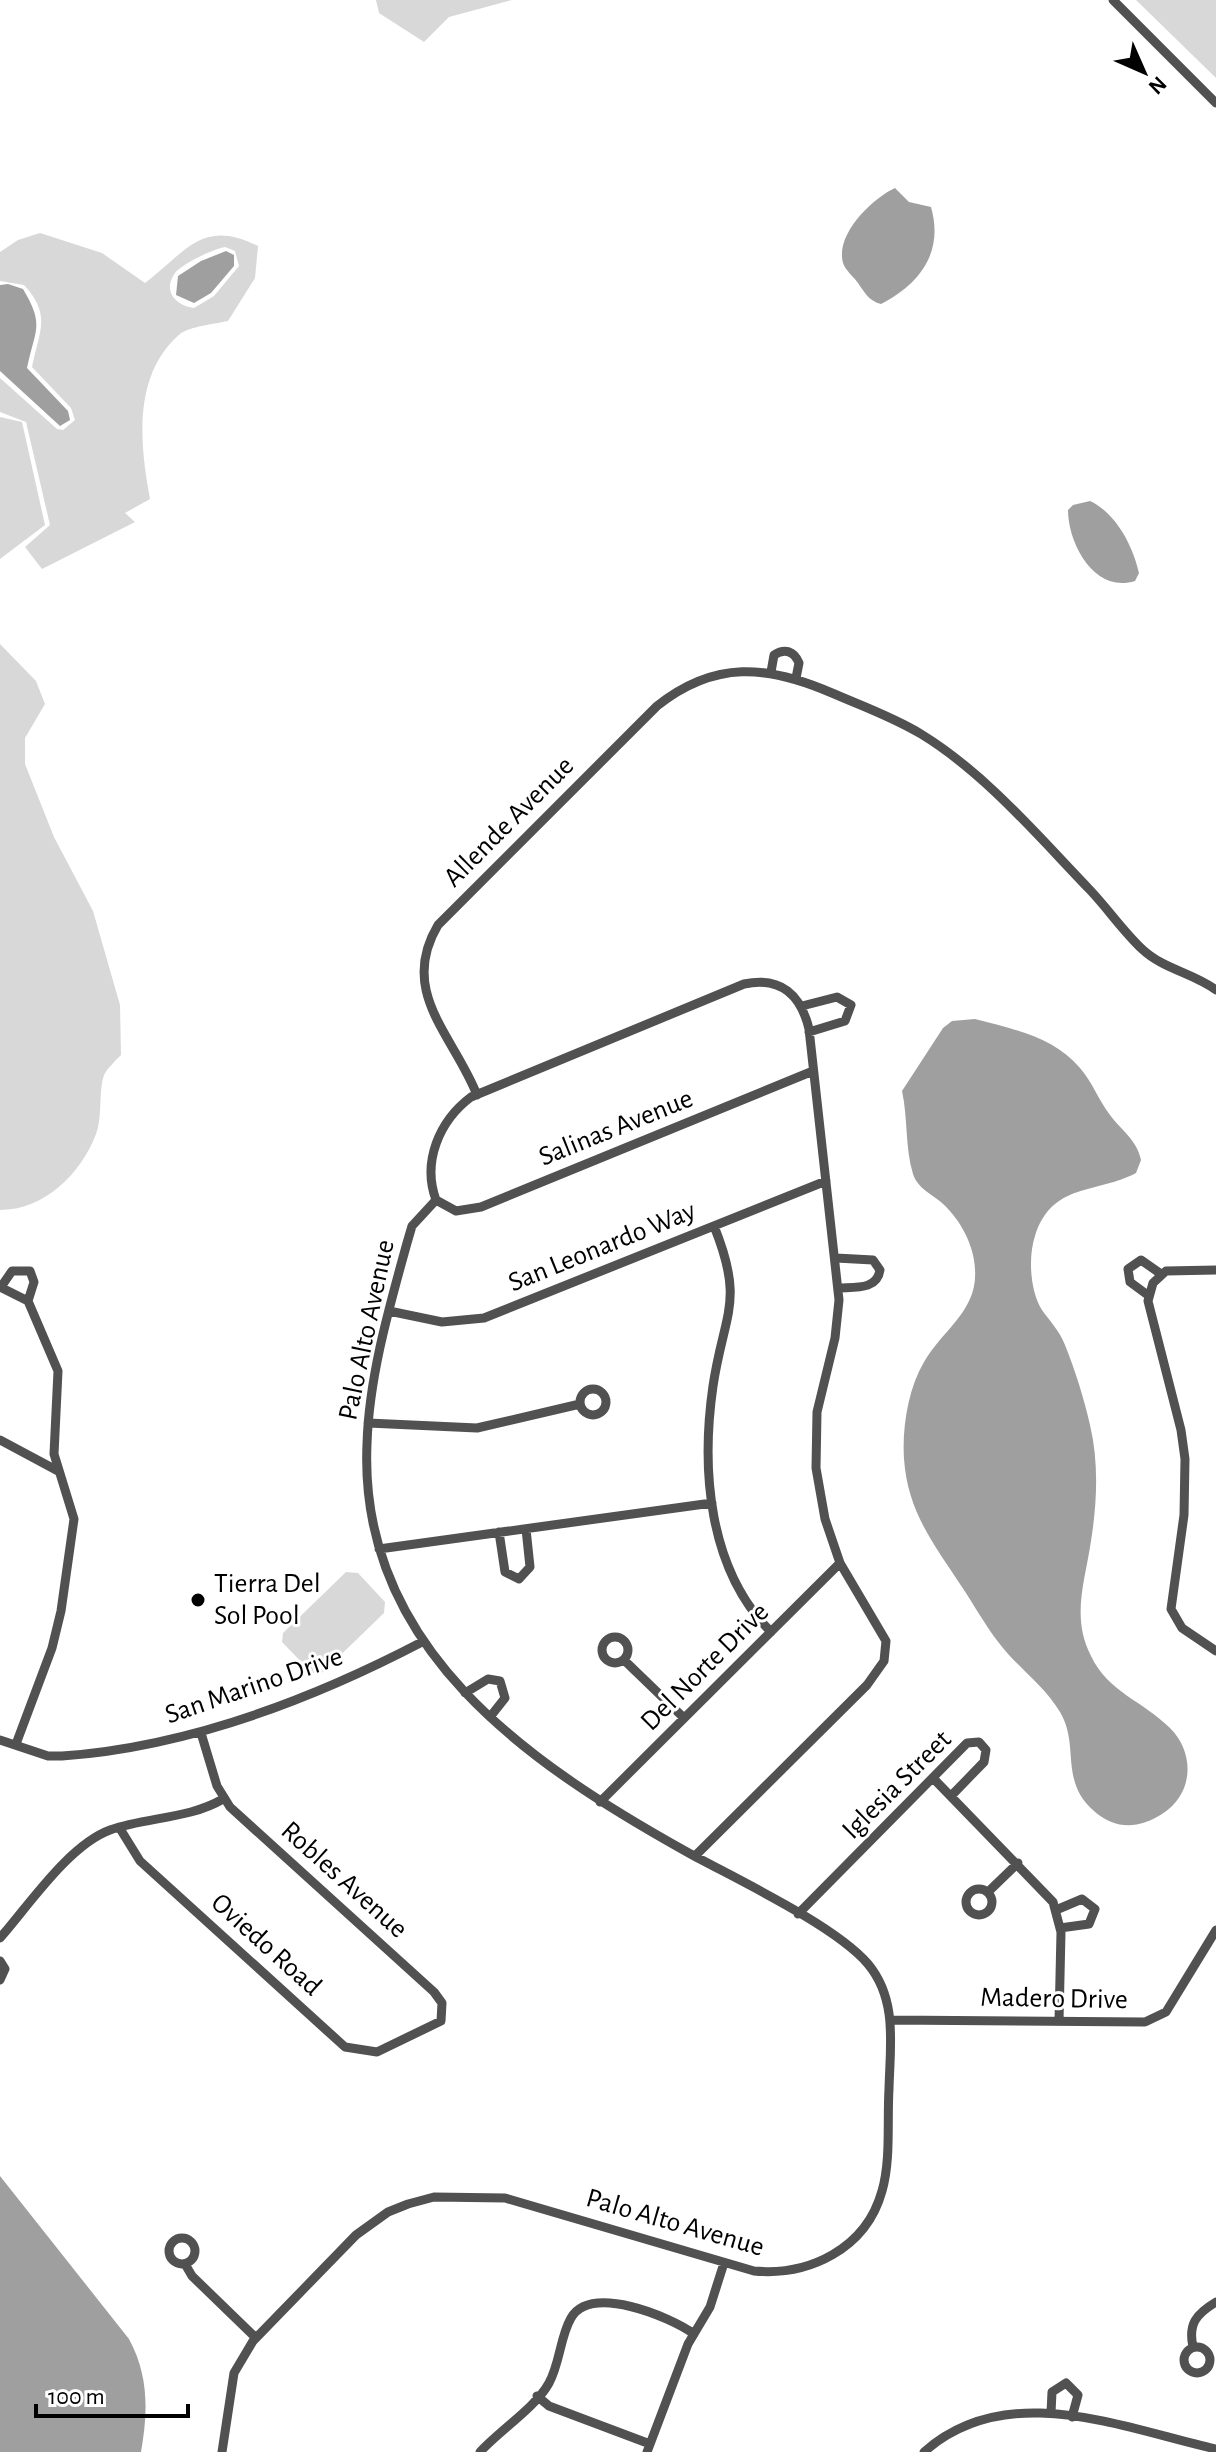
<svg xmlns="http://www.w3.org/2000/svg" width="1216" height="2452" font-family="'Alegreya Sans',sans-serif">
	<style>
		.green { fill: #d8d8d8; fill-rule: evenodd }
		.water { fill: #9f9f9f }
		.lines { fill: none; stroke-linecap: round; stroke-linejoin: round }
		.minor { stroke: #515151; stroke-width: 9 }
		.poi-dot { fill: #000; stroke: #fff; stroke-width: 3 }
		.labels { text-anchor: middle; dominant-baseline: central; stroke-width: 6; stroke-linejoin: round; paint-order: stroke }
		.street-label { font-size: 28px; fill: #000; stroke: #fff }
		.poi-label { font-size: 28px; fill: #000; stroke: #fff; text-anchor: start }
	</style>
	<rect width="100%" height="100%" fill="#fff"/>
	<path class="green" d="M376,0H512L449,17L424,42L379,13Z
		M1136,0H1216V78Z
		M40,233L102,253L145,283C187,251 202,218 258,246L255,278L228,321C215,324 191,326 180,334C132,375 140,445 150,499L125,513L135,522L42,569L25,547L50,525L26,422L0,412V378L57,429L63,430L75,420L71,408L32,367C39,332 52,315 24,285L0,281V252L18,240ZM225,247L235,251L239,266L214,296L194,308C176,306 162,291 175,273C182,264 213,249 225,247Z
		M0,417L22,422L45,525L0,559Z
		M0,644L36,681L45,704L25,738V764L54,837L93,911L120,1005L121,1055C116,1060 109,1067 105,1073C98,1086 103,1117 96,1134C81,1174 44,1210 0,1210Z
		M346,1572L358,1573L385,1602L384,1613L322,1673H312L282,1642L283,1633Z"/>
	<path class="water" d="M895,188L909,202L931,207C944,252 920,284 881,304C869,301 865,293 858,283C854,277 845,270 843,263C835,234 873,198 895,188Z
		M226,251L234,255V266L211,293L194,303L176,295L178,276L201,261Z
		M8,284L23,289C45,326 35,329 27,368L68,411L70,420L60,426L0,371V285Z
		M1090,501C1116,513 1133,546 1139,573L1135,581C1095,594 1068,544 1068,510L1073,505Z
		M975,1019C1013,1029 1054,1037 1080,1068C1093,1083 1099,1101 1110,1115C1122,1131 1137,1140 1141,1160L1136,1173C1097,1194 1052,1182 1035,1236C1028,1257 1030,1291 1042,1310C1050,1321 1060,1332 1065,1345C1075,1370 1084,1398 1090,1425C1099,1463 1097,1503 1091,1541C1085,1582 1071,1617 1091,1656C1108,1692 1143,1701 1170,1728C1196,1754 1193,1795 1162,1814C1139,1829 1115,1830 1094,1811C1059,1781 1080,1745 1060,1712C1044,1685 1017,1667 999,1643C985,1625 974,1605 962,1587C934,1544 908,1513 904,1459C902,1428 908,1389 924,1362C943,1329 978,1311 975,1269C974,1245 960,1219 942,1203C932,1194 918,1189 913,1174C905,1148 908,1118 902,1091L943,1028L952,1021Z
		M0,2176L129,2339C149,2376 148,2412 141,2452H0Z"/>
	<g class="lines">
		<path class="minor" d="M1113,0L1216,103
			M771,672L774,655C785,648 794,651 799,663L796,678
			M802,1006L837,997L851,1005L845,1021L809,1032
			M477,1095C454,1036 398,992 438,925L657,706C715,660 767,665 832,693C862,706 893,717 921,734C985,773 1038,836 1090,890C1108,909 1123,931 1142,949C1163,969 1193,973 1216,990
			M436,1200C422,1162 439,1121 471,1097L744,984C781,976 801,995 809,1029L839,1300L835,1338L817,1412L816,1468L825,1519L840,1563L886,1641L884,1661L867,1685L695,1856
			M436,1200L456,1211L481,1207L813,1071
			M714,1226C745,1303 724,1312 713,1386C701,1469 708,1569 771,1632
			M836,1258L873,1260L880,1270C877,1290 855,1287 839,1288
			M1216,1270L1166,1271L1153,1283L1148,1301L1181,1430L1185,1459L1184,1515L1171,1609L1182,1628L1216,1651
			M0,1287L28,1301L58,1371L54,1454L74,1519L61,1611L52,1648L16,1744
			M1,1287L12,1271H30L34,1282L28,1301
			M1149,1296L1130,1282L1128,1269L1141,1260L1161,1274
			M389,1311L442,1322L484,1318L826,1181
			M580 1402a13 13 0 1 1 26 0a13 13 0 1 1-26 0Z
			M368,1423L477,1428L580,1404
			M0,1440L58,1471
			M499,1532L505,1572L519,1579L530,1567L526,1529
			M379,1549L712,1503
			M602 1650a13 13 0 1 1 26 0a13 13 0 1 1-26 0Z
			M624,1660L684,1718
			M465,1693L488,1679L500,1681L505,1698L490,1717
			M0,1740L48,1756H62C187,1747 311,1700 422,1642
			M933,1778L1053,1902L1061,1932L1059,2021
			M600,1802L840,1563
			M119,1827L140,1861L345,2047L377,2052L441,2021L442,2003L434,1992L230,1807L217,1786L201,1733
			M966 1902a13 13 0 1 1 26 0a13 13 0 1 1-26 0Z
			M988,1892L1018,1863
			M1056,1910L1082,1899L1095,1909L1089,1924L1060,1928
			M798,1914L967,1743L979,1742L986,1750L984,1762L951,1796
			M0,1938C29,1905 69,1845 110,1830C147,1817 189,1819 223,1799
			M0,1961L5,1969L0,1980
			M891,2020L1145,2022L1166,2012L1216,1930
			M169 2251a13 13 0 1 1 26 0a13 13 0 1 1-26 0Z
			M185,2264L192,2276L256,2338
			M1193,2347C1188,2324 1196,2314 1216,2302
			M1184 2360a13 13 0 1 1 26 0a13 13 0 1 1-26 0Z
			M537,2396L549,2406L650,2444
			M1051,2413L1052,2392L1066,2383L1078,2395L1072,2417
			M222,2452L234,2373L253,2341L356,2235L388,2212L408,2204L434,2197L505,2198L754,2271C809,2276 866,2249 882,2191C891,2160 887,2122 889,2089C890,2046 898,2000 868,1964C835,1925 734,1878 687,1852C529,1764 358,1648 367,1444C369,1377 389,1308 407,1243L412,1226L436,1200
			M480,2452C499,2431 536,2407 549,2383C560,2363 560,2337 571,2318C591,2284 669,2316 694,2334
			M647,2452L688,2344L710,2307L724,2263
			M924,2452C1007,2378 1122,2428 1216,2449"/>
	</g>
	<circle class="poi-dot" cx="198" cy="1600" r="8"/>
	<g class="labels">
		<g class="street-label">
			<text transform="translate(509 822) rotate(-45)">Allende Avenue</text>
			<text transform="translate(616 1128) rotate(-22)">Salinas Avenue</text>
			<text transform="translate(602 1247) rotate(-22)">San Leonardo Way</text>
			<text transform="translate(367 1330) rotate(-78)">Palo Alto Avenue</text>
			<text transform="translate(705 1667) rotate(-45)">Del Norte Drive</text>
			<text transform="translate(254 1686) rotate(-19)">San Marino Drive</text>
			<text transform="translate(897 1785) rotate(-45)">Iglesia Street</text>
			<text transform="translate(344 1880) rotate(42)">Robles Avenue</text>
			<text transform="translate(266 1945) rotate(42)">Oviedo Road</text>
			<text transform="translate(1054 1999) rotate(1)">Madero Drive</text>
			<text transform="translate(675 2223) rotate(16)">Palo Alto Avenue</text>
		</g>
		<g class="poi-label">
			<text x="214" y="1584">Tierra Del<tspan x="214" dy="32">Sol Pool</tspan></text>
		</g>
	</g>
	<g transform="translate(1144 72) rotate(135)" stroke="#ffffff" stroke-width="6" paint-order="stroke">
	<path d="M0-6L14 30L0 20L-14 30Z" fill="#000000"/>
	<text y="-12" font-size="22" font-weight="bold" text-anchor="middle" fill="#000000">N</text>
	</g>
	<path d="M36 2404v12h152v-12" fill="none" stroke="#000000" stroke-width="4"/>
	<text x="48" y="2404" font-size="24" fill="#000000" stroke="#ffffff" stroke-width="6" paint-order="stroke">100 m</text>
</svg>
